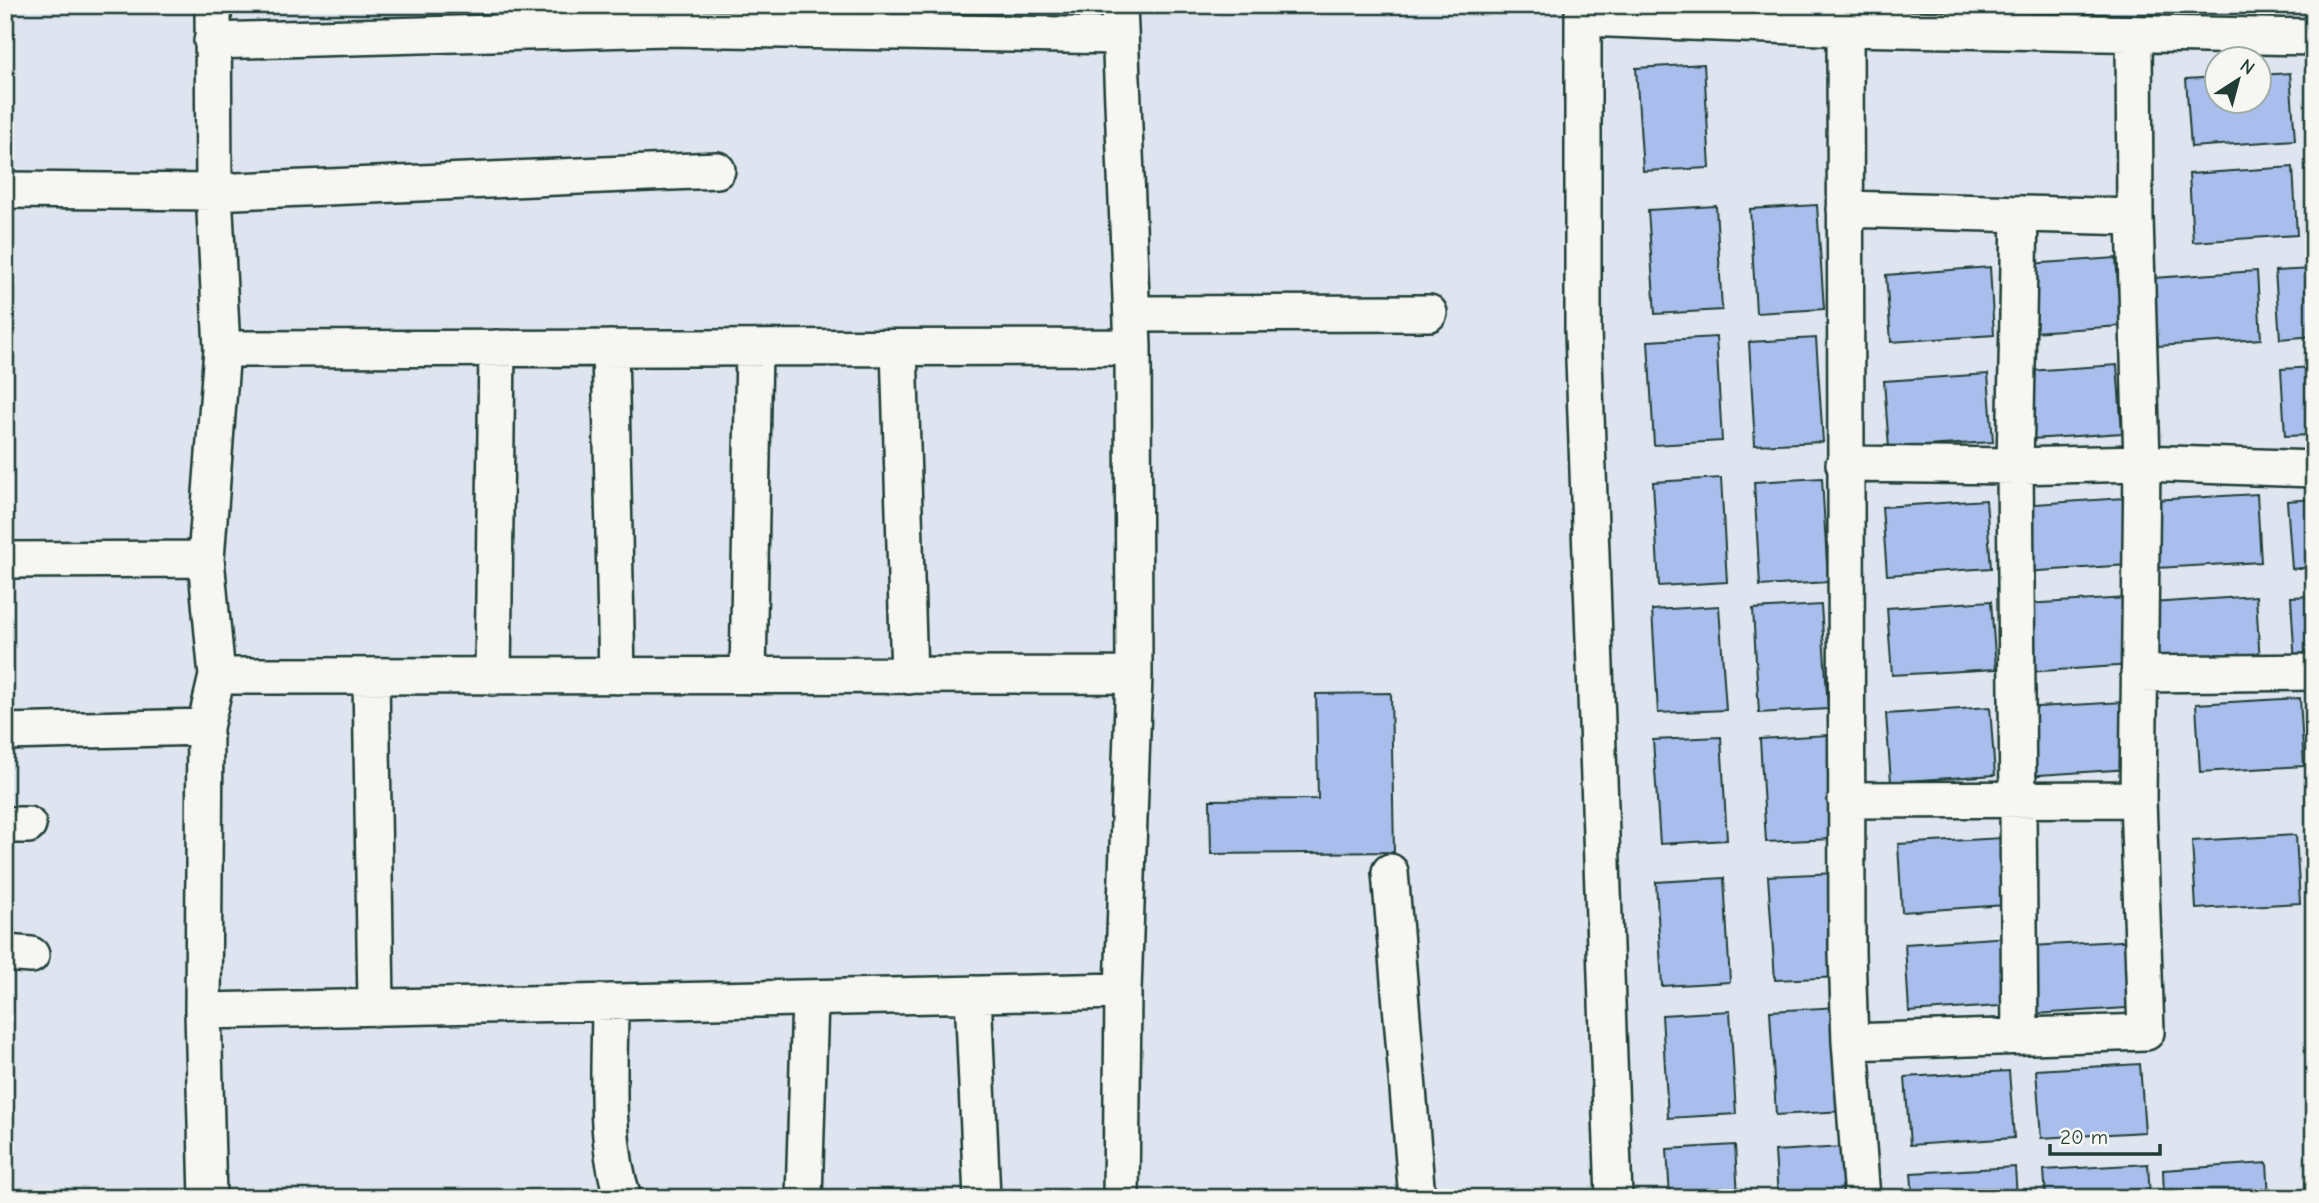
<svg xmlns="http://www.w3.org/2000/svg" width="2319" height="1203" font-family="'Comic Neue',sans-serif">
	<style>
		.building { fill: #a9beec; stroke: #1f3d34; stroke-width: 2 }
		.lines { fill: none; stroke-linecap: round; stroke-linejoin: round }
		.minor-casing { stroke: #1f3d34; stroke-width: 40 }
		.minor { stroke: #f6f6f2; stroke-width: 35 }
	</style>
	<rect width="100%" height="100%" fill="#dfe5f0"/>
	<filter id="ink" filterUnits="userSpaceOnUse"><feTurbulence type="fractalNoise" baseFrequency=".0143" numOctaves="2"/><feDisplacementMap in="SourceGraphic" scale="14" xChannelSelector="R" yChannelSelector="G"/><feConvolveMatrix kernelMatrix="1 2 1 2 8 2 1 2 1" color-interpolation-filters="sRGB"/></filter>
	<g filter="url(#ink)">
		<path class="building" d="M1704,64L1710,168L1643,171L1636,68Z
			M2290,73L2295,140L2191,147L2186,79L2218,77V102H2260V75Z
			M2293,167L2297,235L2193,242L2189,174Z
			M1817,205L1824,309L1756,313L1750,209Z
			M1716,206L1722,310L1655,314L1648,210Z
			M2116,258L2121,326L2017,333L2012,265Z
			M1990,267L1994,335L1891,342L1886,275Z
			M2314,269V336L2280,339L2275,271Z
			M2257,271L2261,339L2158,346L2153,278Z
			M1716,337L1722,441L1654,445L1648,341Z
			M1816,338L1823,442L1755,445L1749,342Z
			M2117,365L2122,433L2018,440L2013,372Z
			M2314,367V435L2285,436L2281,369Z
			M1988,374L1993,442L1889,448L1884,381Z
			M1721,478L1727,582L1659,586L1653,482Z
			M1822,478L1828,582L1760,586L1754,482Z
			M2257,494L2261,562L2157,568L2153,500Z
			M2124,498L2128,565L2024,572L2020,505Z
			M2314,499V567L2292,569L2287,501Z
			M1986,500L1991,568L1887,575L1882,507Z
			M2256,596L2260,664L2156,670L2151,603Z
			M2314,596V664L2295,665L2291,597Z
			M2128,598L2132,665L2028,672L2024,604Z
			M1991,601L1996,669L1892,675L1887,608Z
			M1821,605L1828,709L1759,713L1753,609Z
			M1719,606L1726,710L1658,713L1652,610Z
			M1391,693L1394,852L1211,854L1210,800L1318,799L1316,694Z
			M2300,698L2304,766L2200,772L2196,704Z
			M2124,702L2129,769L2025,776L2021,708Z
			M1990,707L1995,775L1891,782L1886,714Z
			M1828,735L1834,839L1766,842L1760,739Z
			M1721,737L1727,840L1660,844L1653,740Z
			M2296,835L2300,903L2196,909L2192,841Z
			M2002,838L2006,905L1902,912L1898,844Z
			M1836,873L1842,977L1775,980L1768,876Z
			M1724,878L1730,982L1662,986L1656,882Z
			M2009,937L2014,1005L1909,1012L1905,944Z
			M2136,940L2141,1007L2036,1014L2032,946Z
			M1838,1007L1844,1111L1776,1115L1770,1011Z
			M1730,1011L1736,1114L1668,1118L1662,1015Z
			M2140,1064L2145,1132L2041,1138L2036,1070Z
			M2009,1071L2014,1138L1910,1145L1905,1077Z
			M1735,1145L1738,1198H1670L1667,1149Z
			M1843,1147L1846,1198H1778L1775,1151Z
			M2267,1163L2269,1198H2164L2163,1170Z
			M2148,1164L2150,1198H2046L2044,1170Z
			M2015,1167L2017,1198H1913L1911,1173Z"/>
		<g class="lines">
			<defs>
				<path id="minor" d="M1119,5L1133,347L1134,675L1123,991L1121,1198
					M1583,5V331L1614,1198
					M1845,5L1847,953L1850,1042L1862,1198
					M1583,18L1846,28L2314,37
					M2134,34L2135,217L2142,463L2138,799
					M212,41L667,28L1119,36
					M5,190L214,192L717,170
					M1845,209L2135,217
					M2020,214L2015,466L2020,1036
					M1132,314L1429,313
					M610,348L617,676
					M899,348L909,676
					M222,349L1133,347
					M1844,464L2015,466L2142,463L2314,469
					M5,560L206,559
					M2139,674L2314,672
					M217,676L1134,675
					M371,676L376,1008
					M748,676L754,348
					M493,677L497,348
					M5,732L205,727
					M1846,800L2138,799L2146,1032L1850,1042
					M5,825H28
					M1390,872L1417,1198
					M5,953L31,955
					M973,994L982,1198
					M610,1002C610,1066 603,1137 623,1198
					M203,1011L1123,991
					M208,1198L203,1011L205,727L217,676L206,559L222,349L214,192L213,5
					M804,1198L810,998"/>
			</defs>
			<use href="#minor" class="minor-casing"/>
			<use href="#minor" class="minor"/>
		</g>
	</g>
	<rect width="2319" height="1203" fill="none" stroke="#f6f6f2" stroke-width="28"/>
	<rect x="14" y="14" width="2291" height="1175" fill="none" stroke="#1f3d34" stroke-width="2.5" filter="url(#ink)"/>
	<g transform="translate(2238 80) rotate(36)"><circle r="33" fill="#f6f6f2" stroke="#a0aca6" stroke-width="2"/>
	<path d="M0-5L12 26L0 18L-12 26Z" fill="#1f3d34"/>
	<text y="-10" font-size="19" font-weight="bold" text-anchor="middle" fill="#1f3d34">N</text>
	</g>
	<path d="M2050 1144v10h110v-10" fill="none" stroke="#1f3d34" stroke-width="3.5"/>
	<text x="2060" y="1144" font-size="21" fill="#1f3d34" stroke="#f6f6f2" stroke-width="5" paint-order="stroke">20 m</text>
</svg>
